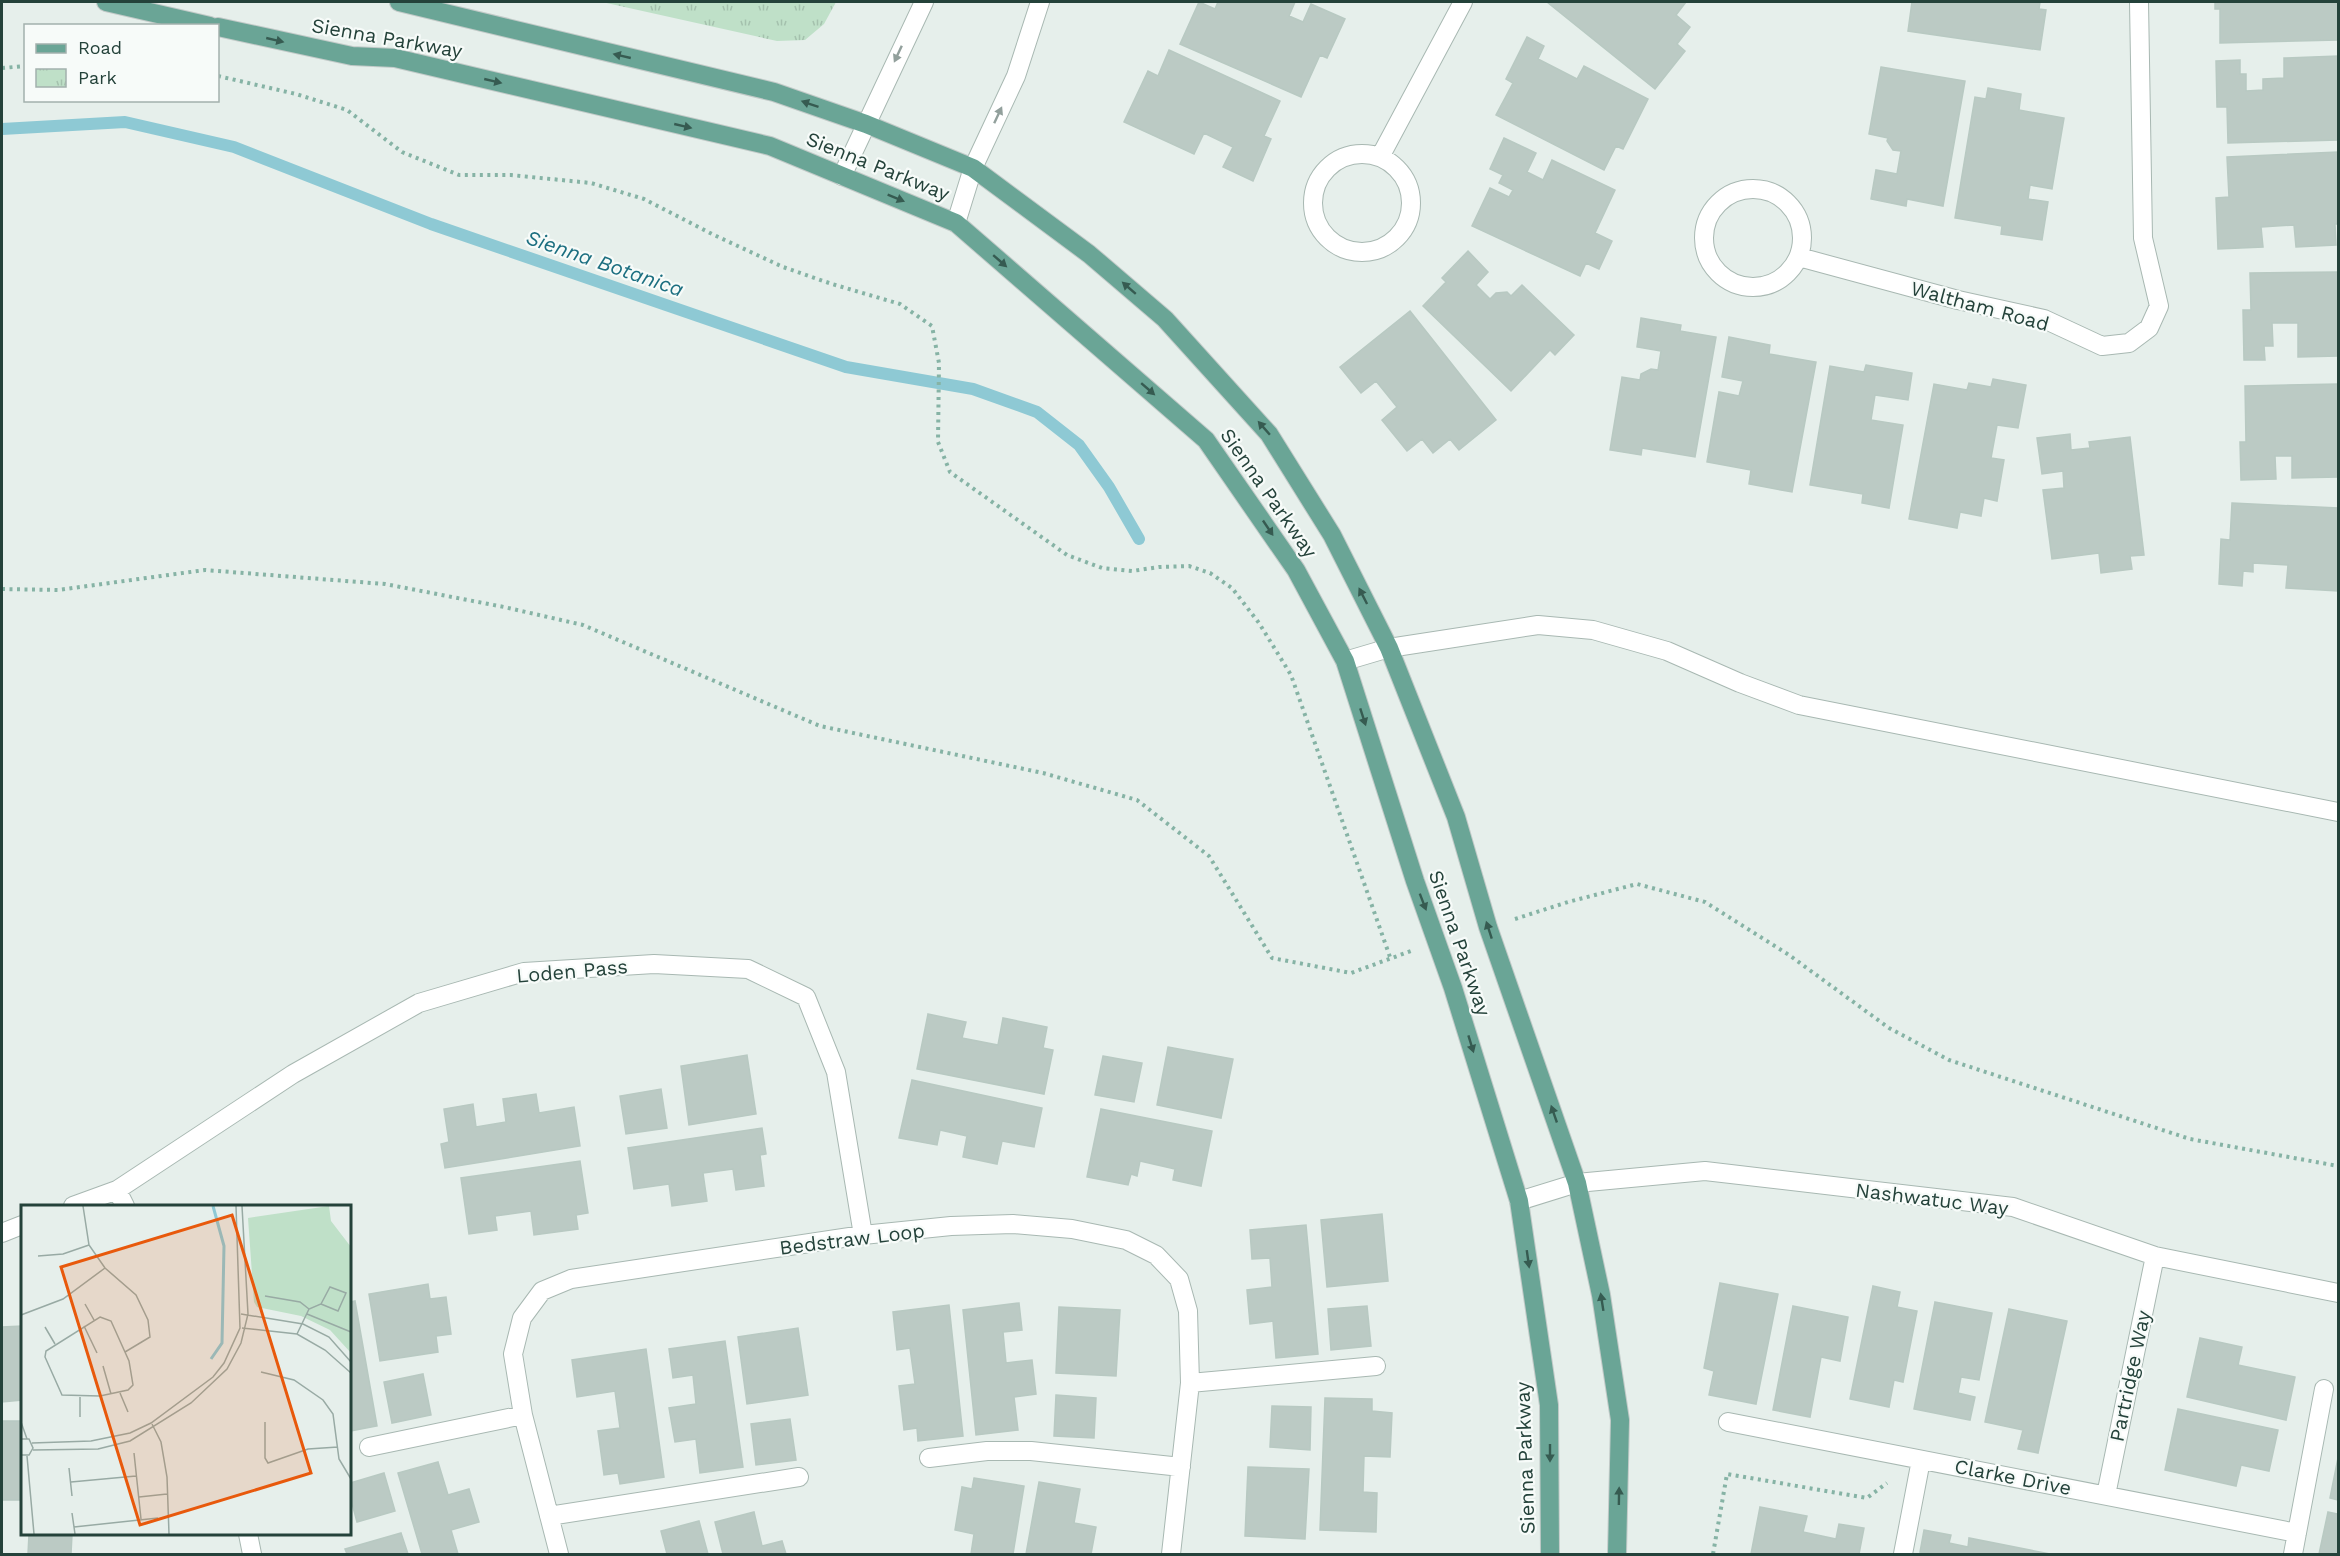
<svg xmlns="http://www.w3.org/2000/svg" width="2340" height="1556" font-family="'Work Sans',sans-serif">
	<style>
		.park { fill: url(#park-tufts) }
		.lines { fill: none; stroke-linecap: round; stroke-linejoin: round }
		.stream { stroke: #8ec9d4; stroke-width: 12 }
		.building { fill: #bbcac4; stroke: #b8c9c2; stroke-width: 1.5 }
		.minor-casing { stroke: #a8b8b2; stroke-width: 20 }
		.major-casing { stroke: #c2cac8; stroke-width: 20 }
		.path { stroke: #86b3a5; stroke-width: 4; stroke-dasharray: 3 4.5; stroke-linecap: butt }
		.minor { stroke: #fff; stroke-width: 18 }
		.major { stroke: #6aa596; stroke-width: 18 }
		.oneway { fill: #365b51 }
		.oneway2 { fill: #92a09c }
		.labels { text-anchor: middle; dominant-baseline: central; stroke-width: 4.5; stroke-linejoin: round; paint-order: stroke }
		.street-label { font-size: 20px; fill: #24423a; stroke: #f7fbf9 }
		.water-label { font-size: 21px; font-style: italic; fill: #1c6f80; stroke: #f7fbf9 }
		.inset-river { fill: none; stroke: #8ec9d4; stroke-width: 3 }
		.inset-road { fill: none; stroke: #98aaa4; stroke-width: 1.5 }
		.view { fill: #e8590c; fill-opacity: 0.15; stroke: #e8590c; stroke-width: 3 }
		.inset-edge { fill: none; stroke: #24423a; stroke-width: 3 }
	</style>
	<defs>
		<pattern id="park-tufts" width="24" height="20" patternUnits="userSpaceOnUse" patternTransform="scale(1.5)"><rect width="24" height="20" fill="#bfe0c8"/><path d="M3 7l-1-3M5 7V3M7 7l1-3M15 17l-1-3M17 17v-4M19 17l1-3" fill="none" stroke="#a4c1ad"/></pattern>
	</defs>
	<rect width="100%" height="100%" fill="#e6efeb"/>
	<path class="park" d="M602,2H836L824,24L805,40L777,41Z"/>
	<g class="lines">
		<path class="stream" d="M2,129L125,122L234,147L431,224L846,367L973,389L1037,412L1079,445L1109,487L1139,539"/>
	</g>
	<path class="building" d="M1199,2L1215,9L1218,2H1295L1289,16L1303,22L1311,4L1345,19L1327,58L1320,55L1301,97L1180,44Z
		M1547,2H1686L1676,15L1690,27L1677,44L1685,51L1655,89Z
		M1912,2H2040L2039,9L2046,10L2040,50L1908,31Z
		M2215,2H2338V40L2220,43V9H2215Z
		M1527,37L1544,46L1538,59L1577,79L1584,66L1648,99L1623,149L1616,146L1604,170L1496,115L1513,83L1506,79Z
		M1169,50L1280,101L1264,136L1271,139L1253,181L1223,167L1233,147L1204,133L1194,154L1124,122L1148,71L1158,76Z
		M2338,56V140L2228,143L2227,107H2217L2216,61L2240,60V74H2246V91L2263,90V79L2284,78V58Z
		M1881,67L1965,81L1943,206L1907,199L1906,206L1871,199L1876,170L1897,174L1901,151L1893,150L1887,141L1888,138L1869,134Z
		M1988,88L2021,94L2019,110L2064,118L2052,189L2030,185L2028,199L2048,202L2042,240L2001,234L2002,226L1955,218L1975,97L1986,99Z
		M1504,138L1536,153L1527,172L1543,180L1552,160L1615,190L1595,233L1612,241L1599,269L1586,263L1580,276L1472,226L1490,188L1509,197L1513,190L1499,183L1503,175L1490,169Z
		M2338,152V224H2335L2336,245L2296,247L2294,225L2261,227L2263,247L2218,249L2216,198L2229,197L2227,157Z
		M1468,251L1488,272L1476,285L1490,299L1496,293L1507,292L1511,296L1522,285L1574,335L1555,355L1550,350L1511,391L1423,306L1446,282L1442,278Z
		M2338,272V356L2298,357V323H2272L2273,346H2264L2265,360H2244L2243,310H2251L2250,273Z
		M1410,311L1496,420L1459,450L1450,439L1433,453L1422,439L1407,451L1382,420L1397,407L1376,381L1361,393L1340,367Z
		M1641,318L1681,325L1680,331L1716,337L1695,457L1642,448L1641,455L1610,450L1622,377L1640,380L1641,374L1651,369L1658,370L1661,351L1637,347Z
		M1729,337L1770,345L1769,354L1816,362L1792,492L1749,484L1751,470L1707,462L1719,392L1739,396L1743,381L1722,377Z
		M1866,365L1912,373L1908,400L1875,395L1871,420L1903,425L1889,508L1862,503L1863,494L1810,485L1830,366L1864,372Z
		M1993,379L2026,385L2018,428L1997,425L1991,458L2004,460L1997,501L1984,498L1981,516L1960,512L1957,528L1909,519L1934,384L1967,390L1969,383L1991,387Z
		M2338,384V477L2292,478V456H2275L2276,479L2241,480L2240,442H2246L2245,386Z
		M2070,434L2071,450L2090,448L2089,442L2130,437L2144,555L2130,556L2132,569L2101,573L2099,553L2052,559L2043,490L2064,488L2063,471L2042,474L2037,438Z
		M2232,503L2338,508V591L2286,588L2288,565L2253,563V572L2243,571L2242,586L2219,584L2221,539L2230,540Z
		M928,1014L966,1022L962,1038L998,1045L1003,1018L1047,1027L1043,1048L1053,1050L1044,1094L917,1069Z
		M1168,1047L1233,1059L1221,1118L1157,1105Z
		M747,1055L756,1114L689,1125L681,1066Z
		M1103,1056L1142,1063L1134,1102L1095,1095Z
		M912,1080L1042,1108L1034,1147L1002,1141L997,1164L963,1157L967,1136L940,1130L937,1145L899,1138Z
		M661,1089L667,1128L626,1134L620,1096Z
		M536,1094L539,1113L574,1107L580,1146L445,1168L441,1144L449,1142L444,1109L473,1104L476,1127L506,1122L503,1099Z
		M1101,1109L1212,1131L1201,1186L1173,1180L1175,1169L1140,1161L1137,1176L1131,1174L1128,1185L1087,1177Z
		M762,1128L766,1154L760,1155L764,1186L736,1190L733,1169L703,1173L707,1201L672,1206L669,1184L634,1189L628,1148Z
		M580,1161L588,1213L576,1215L578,1229L534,1235L531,1211L495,1216L497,1230L469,1234L461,1178Z
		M1382,1214L1388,1281L1327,1287L1321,1220Z
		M1306,1225L1318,1354L1276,1358L1273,1321L1250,1324L1247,1290L1272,1287L1270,1258L1252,1259L1250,1230Z
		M1720,1283L1778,1294L1756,1404L1709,1395L1714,1371L1704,1368Z
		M428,1284L430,1299L446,1297L451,1334L436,1336L438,1352L380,1361L369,1294Z
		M1873,1286L1900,1292L1897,1307L1917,1311L1903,1382L1894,1380L1889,1407L1850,1399Z
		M355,1301L377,1426L350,1431V1302Z
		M1935,1302L1992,1313L1979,1380L1961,1377L1958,1393L1975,1397L1970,1420L1914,1409Z
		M1019,1303L1022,1330L1003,1332L1006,1363L1032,1360L1036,1394L1014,1397L1018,1430L976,1435L963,1310Z
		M949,1305L963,1436L918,1441L917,1428L904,1430L899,1386L915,1384L910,1348L897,1350L893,1312Z
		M1367,1306L1371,1346L1331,1350L1328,1309Z
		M1793,1306L1848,1317L1840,1361L1821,1357L1810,1417L1773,1410Z
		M1059,1307L1120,1310L1116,1376L1056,1373Z
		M2009,1309L2067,1321L2038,1453L2018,1449L2023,1430L1985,1422Z
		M22,1326V1400L2,1402V1327Z
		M798,1328L808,1395L747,1404L738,1337Z
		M2200,1338L2242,1347L2238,1365L2295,1377L2286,1420L2187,1397Z
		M725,1341L743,1467L700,1473L696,1439L675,1442L669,1408L696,1404L693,1375L673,1378L669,1349Z
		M646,1349L664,1477L620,1484L618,1473L604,1475L598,1431L620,1428L615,1391L577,1397L572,1360Z
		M423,1374L431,1415L392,1423L384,1382Z
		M1056,1395L1096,1398L1094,1438L1054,1436Z
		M1325,1398L1372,1399V1411L1392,1413L1390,1457L1364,1456L1363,1492L1377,1493L1376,1532L1320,1530Z
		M1272,1406L1311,1407L1310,1450L1270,1447Z
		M2178,1409L2278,1430L2269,1471L2241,1465L2236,1486L2165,1470Z
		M790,1419L796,1460L756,1465L751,1424Z
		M2,1421H22V1500H2Z
		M2338,1458V1500L2330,1498Z
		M438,1462L448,1495L469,1489L479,1522L451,1530L458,1554H422L398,1473Z
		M1248,1467L1309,1469L1305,1539L1245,1536Z
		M384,1473L395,1511L357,1522L350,1496V1483Z
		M974,1478L1024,1486L1013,1554H971L974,1534L955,1530L962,1487L972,1489Z
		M1039,1482L1080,1489L1074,1523L1096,1527L1091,1554H1026Z
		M1760,1507L1807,1516L1803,1532L1836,1539L1839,1524L1864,1528L1859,1554H1751Z
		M754,1512L762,1546L782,1541L786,1554H723L715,1522Z
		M2328,1512L2338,1514V1554H2319Z
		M699,1521L708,1554H667L661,1531Z
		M1924,1530L1951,1535L1949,1543L1968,1547L1969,1538L2050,1554H1934L1920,1552Z
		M401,1533L408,1554H347L345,1549Z
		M29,1534H72L71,1554H28Z"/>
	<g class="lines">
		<defs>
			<path id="minor" d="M1313 203a49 49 0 1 1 98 0a49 49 0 1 1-98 0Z
				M1380,157L1463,2
				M842,176L924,2
				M1704 238a49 49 0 1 1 98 0a49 49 0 1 1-98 0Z
				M956,223L973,168L1016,76L1040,2
				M1799,257L1958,300L2044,319L2102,346L2129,343L2149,328L2159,306L2143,238L2139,2
				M1345,661L1389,648L1538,625L1593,630L1667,651L1740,683L1799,705L2338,812
				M117,1190L125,1206
				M1519,1201L1577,1183L1705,1171L2013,1207L2155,1256L2338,1293
				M73,1206L117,1190L293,1074L419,1003L524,972L654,964L748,969L806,997L836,1072L863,1235
				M2,1233L22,1225
				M1190,1383L1376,1366
				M1728,1422L2297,1533
				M369,1447L523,1415
				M929,1458L987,1451H1031L1181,1467
				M2106,1495L2155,1256
				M549,1516L799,1477
				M248,1534L252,1554
				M559,1554L523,1415L513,1354L522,1318L542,1291L571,1279L863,1235L951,1226L1013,1224L1072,1229L1126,1240L1156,1255L1179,1279L1188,1311L1190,1383L1171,1554
				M1903,1554L1921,1460
				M2293,1554L2324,1389"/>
			<path id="major" d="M106,2L210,26
				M399,2L774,92L866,124L973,168L1089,254L1165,319L1269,434L1332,535L1389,648L1456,817L1488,927L1577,1183L1601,1295L1620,1420L1617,1554
				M218,27L352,56L395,58L770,146L956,223L1206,440L1296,570L1345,661L1415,881L1453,988L1519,1201L1549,1405L1550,1554"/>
		</defs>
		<use href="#minor" class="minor-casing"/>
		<use href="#major" class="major-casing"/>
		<path class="path" d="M2,68L26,66
			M218,76L296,94L347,110L402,152L459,175H511L591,183L644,199L714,235L783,267L832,284L900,304L932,326L939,363L938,442L950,472L1067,555L1102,568L1132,571L1159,567L1189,566L1210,573L1232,588L1259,623L1291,675L1390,957
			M2,589L58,590L205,570L385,584L504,607L583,625L820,726L1043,773L1137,800L1209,856L1272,958L1351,973L1411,951
			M1515,919L1568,902L1637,884L1705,902L1789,955L1889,1028L1949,1060L2190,1139L2338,1166
			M1713,1554L1727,1474L1867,1498L1887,1483"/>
		<use href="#minor" class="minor"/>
		<use href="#major" class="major"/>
	</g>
	<defs><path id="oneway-solid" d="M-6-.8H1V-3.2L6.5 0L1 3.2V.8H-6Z" transform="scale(1.5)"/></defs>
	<g class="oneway">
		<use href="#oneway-solid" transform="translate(275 40) rotate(13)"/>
		<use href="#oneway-solid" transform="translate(622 56) rotate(-167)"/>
		<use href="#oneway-solid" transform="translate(493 81) rotate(13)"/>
		<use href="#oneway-solid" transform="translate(810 104) rotate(-161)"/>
		<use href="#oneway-solid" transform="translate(683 126) rotate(13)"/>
		<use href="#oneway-solid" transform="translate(896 198) rotate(22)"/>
		<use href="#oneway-solid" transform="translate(1000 261) rotate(41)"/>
		<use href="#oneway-solid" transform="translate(1129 288) rotate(-139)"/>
		<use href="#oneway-solid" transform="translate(1148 389) rotate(41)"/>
		<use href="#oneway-solid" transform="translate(1264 428) rotate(-131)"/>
		<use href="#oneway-solid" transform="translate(1268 528) rotate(56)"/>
		<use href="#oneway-solid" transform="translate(1363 596) rotate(-117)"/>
		<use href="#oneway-solid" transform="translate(1363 717) rotate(72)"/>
		<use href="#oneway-solid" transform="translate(1423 902) rotate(69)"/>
		<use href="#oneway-solid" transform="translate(1489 930) rotate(-108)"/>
		<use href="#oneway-solid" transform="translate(1471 1044) rotate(73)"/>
		<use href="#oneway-solid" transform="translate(1554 1114) rotate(-109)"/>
		<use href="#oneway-solid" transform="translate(1528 1259) rotate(82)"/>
		<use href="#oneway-solid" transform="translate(1602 1302) rotate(-99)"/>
		<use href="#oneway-solid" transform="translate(1550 1453) rotate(90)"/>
		<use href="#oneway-solid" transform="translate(1619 1496) rotate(-89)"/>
	</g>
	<g class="oneway2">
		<use href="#oneway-solid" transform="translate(898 54) rotate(115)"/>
		<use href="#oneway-solid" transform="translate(998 115) rotate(-65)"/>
	</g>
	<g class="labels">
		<g class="street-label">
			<text transform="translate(387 38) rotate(10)">Sienna Parkway</text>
			<text transform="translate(878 166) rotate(22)">Sienna Parkway</text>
			<text transform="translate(1980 306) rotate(15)">Waltham Road</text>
			<text transform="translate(1269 493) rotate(55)">Sienna Parkway</text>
			<text transform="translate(1460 943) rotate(71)">Sienna Parkway</text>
			<text transform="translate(572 971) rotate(-5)">Loden Pass</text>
			<text transform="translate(1932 1199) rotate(7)">Nashwatuc Way</text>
			<text transform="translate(852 1239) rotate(-7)">Bedstraw Loop</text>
			<text transform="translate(2130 1376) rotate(-78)">Partridge Way</text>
			<text transform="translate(1525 1458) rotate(-92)">Sienna Parkway</text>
			<text transform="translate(2013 1477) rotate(11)">Clarke Drive</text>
		</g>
		<g class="water-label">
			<text transform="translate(605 263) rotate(19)">Sienna Botanica</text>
		</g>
	</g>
	<g transform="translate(21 1205)">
		<rect width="330" height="330" fill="#e6efeb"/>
		<path d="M308,1L310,16L330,42V148L309,125L280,111L236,102L233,97L227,13Z" fill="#bfe0c8"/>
		<path class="inset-river" d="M190,154L201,138L203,41L192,1"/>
		<path class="inset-road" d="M62,1L68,40L84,63L115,90L127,115L129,132L104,147M17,51L42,49L68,40M244,91L279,97L288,104M64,99L73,115M220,109L282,119L308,132L330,157M286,109L330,127M0,110L42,94L84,63M79,112L90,116L108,156L112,180L107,185L79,191L41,190L24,152L25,146ZM63,121L76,148M24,122L34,139M221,123L276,129L304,145L330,168M276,129L288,104L300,99L309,82L325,88L317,106L300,99M82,161L90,189M240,167L273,175L302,195L312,209L318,254L330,274M99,188L107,207M59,212V192M0,217L6,234M244,217V253L247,258L287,244L317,242M131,219L140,237L146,272L148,329M0,234H8L12,243L8,250H0M11,238L70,236L109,228L130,218L192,172L203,158L219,123L215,1M12,245L77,244L109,236L170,198L206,164L220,138L227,109L221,1M113,248L120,314M6,251L13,329M48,263L51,291M50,277L115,271M118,292L146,289M51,308L54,329M53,322L137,313"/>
		<path class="view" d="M211,10L290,268L119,320L40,62Z"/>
		<rect width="330" height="330" class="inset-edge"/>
	</g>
	<rect width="2340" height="1556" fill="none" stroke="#24423a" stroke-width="6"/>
	<rect x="24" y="24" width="195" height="78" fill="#f7fbf9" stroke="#a3b1ad" stroke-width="1.5"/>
	<rect x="36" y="44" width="30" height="9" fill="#6aa596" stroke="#a3b1ad" stroke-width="1.5"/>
	<text x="78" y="54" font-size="18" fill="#24423a">Road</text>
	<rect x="36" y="69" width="30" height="18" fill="url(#park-tufts)" stroke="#a3b1ad" stroke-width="1.5"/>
	<text x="78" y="84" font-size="18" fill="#24423a">Park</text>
</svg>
